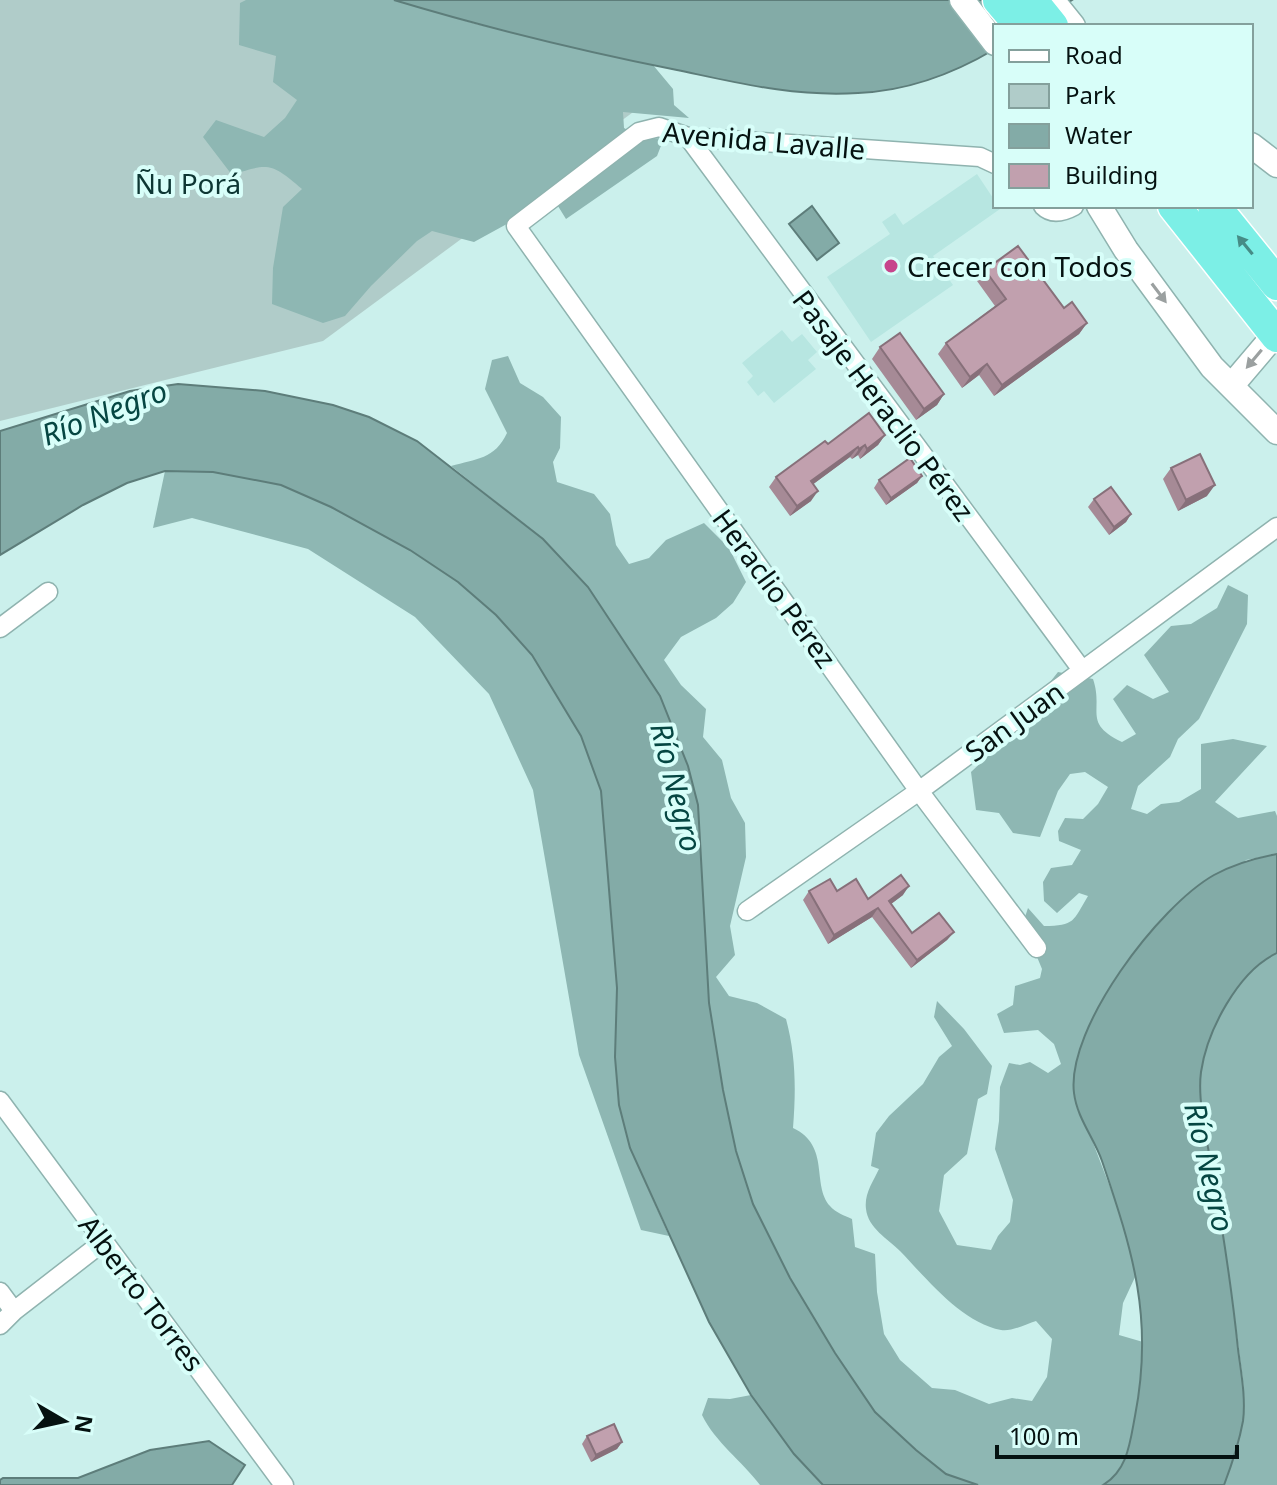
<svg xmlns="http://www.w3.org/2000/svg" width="1277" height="1485" font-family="'Noto Sans',sans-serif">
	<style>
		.built { fill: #b7e6e1 }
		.green { fill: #b0ccc9 }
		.forest { fill: #8eb7b3 }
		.water { fill: #83aba7; stroke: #5d7d7a; stroke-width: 2 }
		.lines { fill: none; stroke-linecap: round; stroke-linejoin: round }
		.minor-casing { stroke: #8fb3af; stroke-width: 21 }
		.tertiary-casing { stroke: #8fb3af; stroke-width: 27 }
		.trunk-casing { stroke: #fff; stroke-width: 35 }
		.minor { stroke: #fff; stroke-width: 18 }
		.tertiary { stroke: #fff; stroke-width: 24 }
		.trunk { stroke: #7cefe6; stroke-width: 32 }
		.wall { fill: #a68a96 }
		.shaded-wall { fill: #87707a }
		.building { fill: #c1a0ae; stroke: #87707a; stroke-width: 2 }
		.oneway { fill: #468c86 }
		.oneway2 { fill: #9ba0a0 }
		.poi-dot { fill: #c7458c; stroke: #d8fef9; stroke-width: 3 }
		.labels { text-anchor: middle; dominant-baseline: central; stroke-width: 8; stroke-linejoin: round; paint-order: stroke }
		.street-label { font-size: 28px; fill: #051211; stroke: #d8fef9 }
		.park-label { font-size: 28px; fill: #0d3633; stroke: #d8fef9 }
		.poi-label { font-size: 28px; fill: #051211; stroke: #d8fef9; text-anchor: start }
		.water-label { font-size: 30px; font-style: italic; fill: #054642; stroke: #d8fef9 }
	</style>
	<rect width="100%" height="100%" fill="#cbf0ec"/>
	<path class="built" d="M977,174L995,201V206L1000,209L933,256L953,285L871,342L827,277L890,234L882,222L895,213L903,225Z
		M782,330L792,342L802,334L817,352L808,360L816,369L774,403L764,391L758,396L747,382L753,376L742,363Z"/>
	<path class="green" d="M0,0H371L663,90L323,341L0,421Z"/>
	<path class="forest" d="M246,0H394L476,24L653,65L673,89L674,105L689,118L623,112L624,128L644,139L664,138L657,156L566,219L548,190L518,218L474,242L432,231L417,241L371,286L345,316L323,323L272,304L273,268L283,207L302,189C272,164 270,162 232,175L203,137L216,120L264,137L285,118L297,100L273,82L276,56L239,45L240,3Z
		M508,356L520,383L543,397L561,417L560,448L553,462L557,482L594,494L610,514L616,545L629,564L649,558L666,540L704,523L729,548L746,582L733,603L716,618L681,637L664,660L681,685L706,709L703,737L722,760L731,798L745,823L746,857L730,926L735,955L716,977L729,996L757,1003L786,1019C796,1056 796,1090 793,1128C831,1146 811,1184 830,1206C835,1212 845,1216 852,1219L855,1247L875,1254L877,1292L884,1334L900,1360L932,1388L955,1390L989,1404L1012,1398L1032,1401L1047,1377L1052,1339L1036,1321C1026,1324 1011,1332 1001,1330C962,1323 926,1278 900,1251C888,1239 868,1228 866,1209C864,1194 873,1182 879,1169L871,1166L876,1133L889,1116L923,1084L939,1057L952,1046L934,1017L937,1001L964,1029L992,1066L987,1094L978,1099L967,1154L944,1175L939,1211L957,1245L991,1250L998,1236L1010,1222L1013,1200L995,1149L999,1121L1000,1087L1009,1063L1020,1065L1030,1062L1048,1073L1061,1064L1054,1044L1038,1030L1004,1033L997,1014L1013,1005L1015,986L1040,978L1042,969L1023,923L1028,908L1044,926C1075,926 1073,921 1088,896L1079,893L1057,913L1044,901L1043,882L1051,868L1072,865L1081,850L1059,841L1058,831L1065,818L1083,819L1098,804L1108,787L1085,772L1070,774L1058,791L1040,837L1013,833L999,813L976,810L971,772L991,753L1023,734L1033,725L1039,696L1058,672L1093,679C1104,711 1082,723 1122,742L1136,734L1113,699L1127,685L1153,699L1169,692L1144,655L1171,626L1191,624L1217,608L1228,585L1248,595L1247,624L1199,719L1178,739L1170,757L1138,786L1131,809L1147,814L1161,804L1179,802L1201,789V744L1233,739L1267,746L1215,802L1238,818L1275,811L1277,816V854L1246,860L1076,1067L1074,1093L1118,1208L1131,1247L1136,1275L1123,1303L1119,1335L1143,1342C1142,1381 1139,1464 1103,1485H978L946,1474L916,1450L875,1412L835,1353L790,1278L753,1204L736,1151L723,1090L709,1003L698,805L688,765L660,696L588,587L543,539L451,466C476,459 495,459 507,433L485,389L492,360Z
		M165,471L213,472L280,485L331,507L410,550L458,581L496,615L532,655L581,736L601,791L617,988L615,1057L619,1105L630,1148L669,1236L641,1230L579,1055L533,790L489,694L415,617L308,549L192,518L153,528Z
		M1277,953V1485H1224C1232,1464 1239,1443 1243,1421C1247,1396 1241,1368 1238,1343C1231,1284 1222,1226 1212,1168C1208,1140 1197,1101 1201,1072C1207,1031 1238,971 1277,953Z
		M751,1395L794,1454L823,1485H760C742,1461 715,1442 702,1415L708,1398L730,1399Z"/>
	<path class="water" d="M394,0H1072L1032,26H995V49C953,74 908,91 858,93C794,97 739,83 677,70C582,51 487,28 394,0Z
		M812,206L839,243L817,260L789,224Z
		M178,384L265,391L333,405L369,417L417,441L543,539L588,587L660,696L688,766L698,805L709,1003L723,1090L736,1151L753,1204L790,1278L835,1353L875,1412L916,1450L946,1474L978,1485H823L794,1454L751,1395L709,1322L630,1148L619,1105L615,1057L617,988L601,791L581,736L532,655L496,615L458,582L410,550L331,507L281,485L213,472L165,471L127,483L83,505L0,555V431L130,391Z
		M1277,854V953C1238,971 1207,1031 1201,1072C1197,1102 1208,1145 1213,1174C1223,1232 1232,1290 1238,1349C1241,1372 1246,1398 1243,1421C1239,1443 1232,1464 1224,1485H1103C1128,1470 1130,1442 1135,1416C1154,1319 1133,1252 1102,1161C1094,1138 1077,1118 1074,1093C1066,1028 1159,906 1214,875C1234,864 1255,858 1277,854Z
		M209,1441L245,1465L232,1485H0V1480L3,1478H78L150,1450Z"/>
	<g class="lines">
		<defs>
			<path id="minor" d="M688,137L1082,670
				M995,164L980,157L688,137L659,127L639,132L516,226L919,791L1037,948
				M1043,206C1052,215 1063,212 1074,206
				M0,628L48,592
				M747,911L919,791L1277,527
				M0,1101L284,1485
				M0,1292L14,1311
				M0,1325L14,1311L103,1242"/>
			<path id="tertiary" d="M962,0L995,43
				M1052,0L1073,26
				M1251,145L1277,165
				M1099,206L1126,250L1212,367L1277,432
				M1232,385L1277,332"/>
			<path id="trunk" d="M999,0L1021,26
				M1031,0L1052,26
				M1174,206L1277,336
				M1214,206L1277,284"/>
		</defs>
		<use href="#minor" class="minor-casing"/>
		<use href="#tertiary" class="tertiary-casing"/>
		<use href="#trunk" class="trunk-casing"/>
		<use href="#minor" class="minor"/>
		<use href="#tertiary" class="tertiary"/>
		<use href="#trunk" class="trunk"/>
	</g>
	<path class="wall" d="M985,270L1064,308L1087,323L1079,334L994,396L979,375L962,388L938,354L946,343L995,306L977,281Z
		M880,347L944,394L937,405L916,420L872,359Z
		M885,435L878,445L860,459L858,455L852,459L850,457L813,484L811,501L790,516L769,487L776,477L828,444Z
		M1171,468L1207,496L1178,511L1163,479Z
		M922,476L917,483L886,505L874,488L879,480Z
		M1094,499L1131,514L1126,522L1109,535L1088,507Z
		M809,891H837L868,899L903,895L891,904L912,933L954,932L947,940L911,968L872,917L828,944L803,900Z
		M587,1436L622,1442L617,1449L591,1462L582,1444Z"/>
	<path class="shaded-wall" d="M1087,323L1079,334L994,396L1002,385Z
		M987,364L979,375L962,388L970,377Z
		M944,394L937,405L916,420L924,409Z
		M885,435L878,445L860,459L867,449Z
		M865,445L858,455L852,459L859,449Z
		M858,447L850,457L804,491L811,481Z
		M922,476L917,483L886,505L891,498Z
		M1215,485L1207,496L1178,511L1186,500Z
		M818,491L811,501L790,516L797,506Z
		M1131,514L1126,522L1109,535L1114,527Z
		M909,886L903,895L883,910L889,901Z
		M878,908L872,917L828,944L834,935Z
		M954,932L947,940L911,968L917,960Z
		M622,1442L617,1449L591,1462L596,1455Z"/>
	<path class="building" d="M1018,246L1064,308L1072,302L1087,323L1002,385L987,364L970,377L946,343L1006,299L985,270Z
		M900,333L944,394L924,409L880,347Z
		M869,413L885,435L867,449L865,445L859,449L858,447L811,481L818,491L797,506L776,477L825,441L828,444Z
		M1200,454L1215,485L1186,500L1171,468Z
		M910,458L922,476L891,498L879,480Z
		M1111,487L1131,514L1114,527L1094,499Z
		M901,875L909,886L889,901L912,933L939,913L954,932L917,960L878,908L834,935L809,891L830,879L837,891L856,879L868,899Z
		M614,1424L622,1442L596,1455L587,1436Z"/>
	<defs><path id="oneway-solid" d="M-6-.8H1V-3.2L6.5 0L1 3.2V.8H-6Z" transform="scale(2)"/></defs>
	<use class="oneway" href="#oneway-solid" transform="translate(1245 245) rotate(-129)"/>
	<g class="oneway2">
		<use href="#oneway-solid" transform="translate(1159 293) rotate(53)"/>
		<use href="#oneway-solid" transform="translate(1254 359) rotate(130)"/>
	</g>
	<circle class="poi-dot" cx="891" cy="266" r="8"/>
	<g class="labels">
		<g class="street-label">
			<text transform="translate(764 140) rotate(5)">Avenida Lavalle</text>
			<text transform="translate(884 405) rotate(53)">Pasaje Heraclio Pérez</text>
			<text transform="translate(775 588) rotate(54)">Heraclio Pérez</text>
			<text transform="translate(1014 721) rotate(-36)">San Juan</text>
			<text transform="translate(142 1293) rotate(53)">Alberto Torres</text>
		</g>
		<g class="park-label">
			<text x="188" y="183">Ñu Porá</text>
		</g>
		<g class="poi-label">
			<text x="907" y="266">Crecer con Todos</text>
		</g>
		<g class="water-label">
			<text transform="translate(104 412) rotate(-21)">Río Negro</text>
			<text transform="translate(677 787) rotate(76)">Río Negro</text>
			<text transform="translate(1210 1167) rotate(77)">Río Negro</text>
		</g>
	</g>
	<rect x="993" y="24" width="260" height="184" fill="#d8fef9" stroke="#84a09c" stroke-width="2"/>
	<rect x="1009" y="50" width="40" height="12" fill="#ffffff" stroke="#84a09c" stroke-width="2"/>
	<text x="1065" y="64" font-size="24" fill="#051211">Road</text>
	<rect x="1009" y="84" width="40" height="24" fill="#b0ccc9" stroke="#84a09c" stroke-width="2"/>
	<text x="1065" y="104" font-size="24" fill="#051211">Park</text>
	<rect x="1009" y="124" width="40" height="24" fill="#83aba7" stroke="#84a09c" stroke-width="2"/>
	<text x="1065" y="144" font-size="24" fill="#051211">Water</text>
	<rect x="1009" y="164" width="40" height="24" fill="#c1a0ae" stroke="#84a09c" stroke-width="2"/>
	<text x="1065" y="184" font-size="24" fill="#051211">Building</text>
	<g transform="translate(64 1421) rotate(99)" stroke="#d8fef9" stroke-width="6" paint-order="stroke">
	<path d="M0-6L14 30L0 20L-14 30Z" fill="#051211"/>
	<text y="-12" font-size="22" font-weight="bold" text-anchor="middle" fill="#051211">N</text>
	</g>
	<path d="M997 1445v12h240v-12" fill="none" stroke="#051211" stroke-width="4"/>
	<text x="1009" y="1445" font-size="24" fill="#051211" stroke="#d8fef9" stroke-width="6" paint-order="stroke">100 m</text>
</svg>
